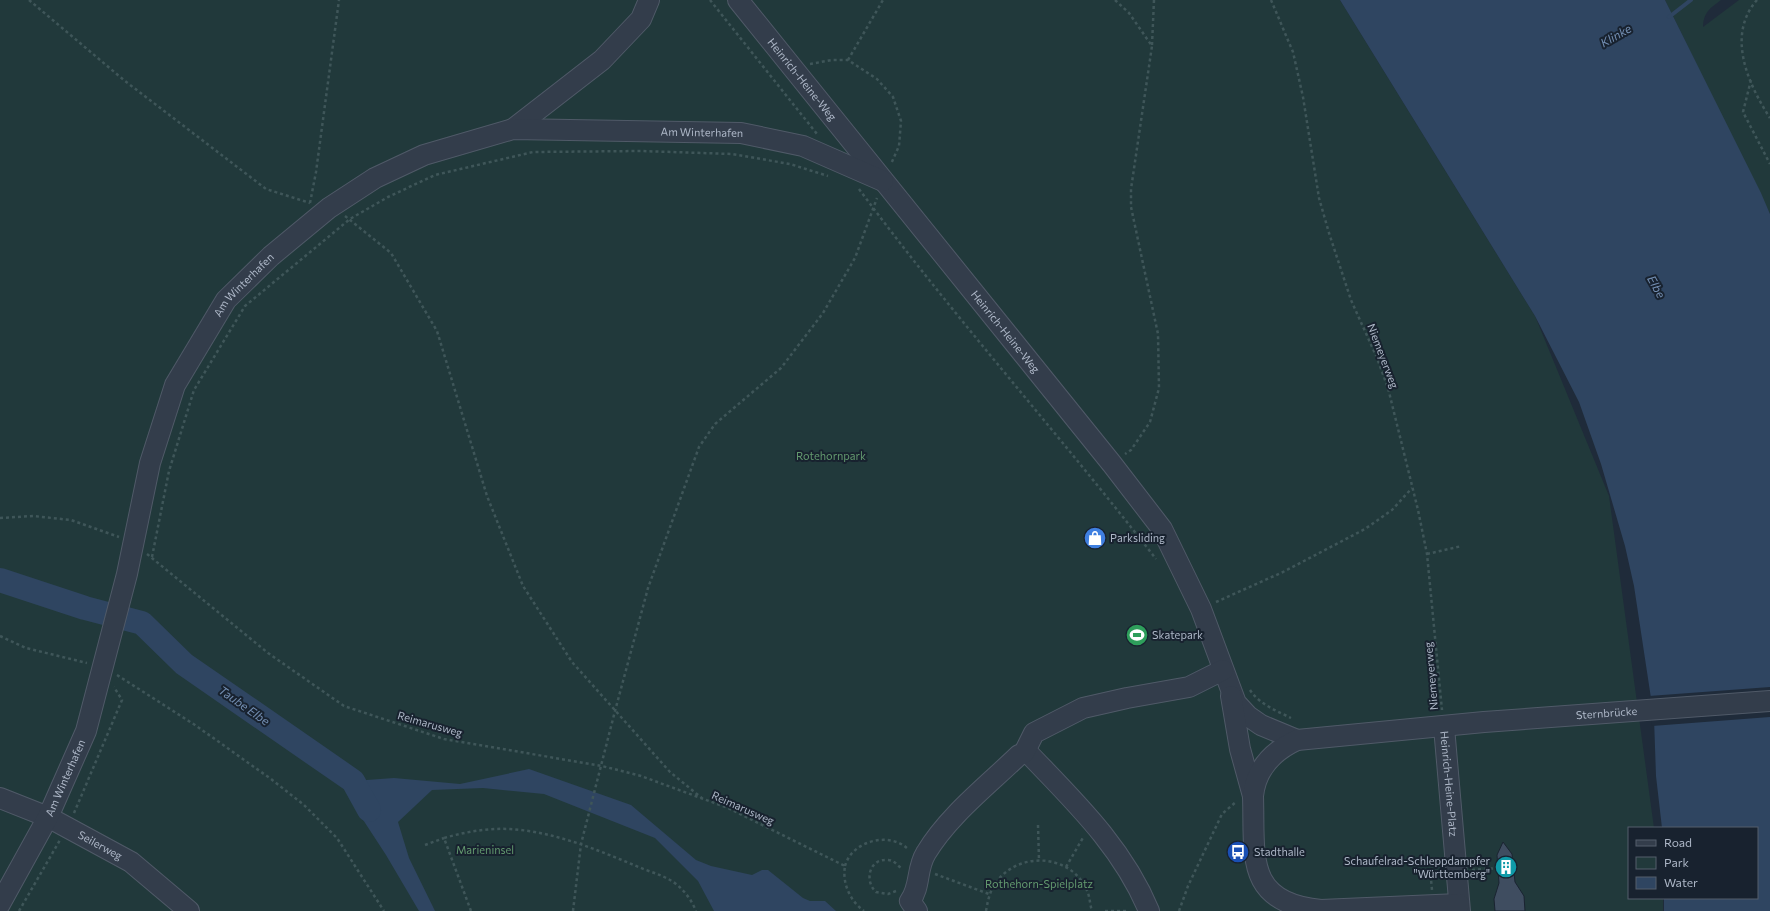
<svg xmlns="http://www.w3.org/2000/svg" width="1770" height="911" font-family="Commissioner,sans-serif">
<rect width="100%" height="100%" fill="#1f2b3a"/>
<path fill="#21393b" d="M 0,0 L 1340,0 L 1535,316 L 1609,496 L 1654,828 L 1629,828 L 1629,898 L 1663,898 L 1663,911 L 0,911 Z
M 1665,0 L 1721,0 C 1710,8 1703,13 1703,27 L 1739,0 L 1770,0 L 1770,214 Z"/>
<path fill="#2f4561" d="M 1340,0 L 1665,0 L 1761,193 L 1770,214 L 1770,911 L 1664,911 L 1664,898 L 1757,898 L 1757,828 L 1662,828 L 1656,776 L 1654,718 L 1634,586 L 1625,546 L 1601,464 L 1579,402 L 1535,316 Z
M 529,769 L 631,805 L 696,860 L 711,866 L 752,875 L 762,870 L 768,870 L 803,898 L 810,901 L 825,901 L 836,911 L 714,911 L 698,881 L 655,838 L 544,794 L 483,788 L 432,790 L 398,822 L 409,858 L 435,911 L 419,911 L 386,855 L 356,809 L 353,781 L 394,778 L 460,784 Z"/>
<path fill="#1f2b3a" d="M 1770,687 L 1770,717 L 1652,726 L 1649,696 Z"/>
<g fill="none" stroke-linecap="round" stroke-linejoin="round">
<path stroke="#2f4561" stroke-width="4" d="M 1669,17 L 1691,0"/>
<path stroke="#2f4561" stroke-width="24" d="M 0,580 L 85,608 L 142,623 L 184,664 L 353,781 L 369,810"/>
</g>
<path fill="#3f4d60" stroke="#1a2431" d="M 1503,842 L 1512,854 L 1515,882 L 1524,896 L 1525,911 L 1495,911 L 1494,899 L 1499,883 L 1497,855 Z"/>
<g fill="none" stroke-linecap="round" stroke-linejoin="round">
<g stroke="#505a68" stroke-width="22">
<g id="minor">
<path id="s1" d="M 738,0 L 1112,464 L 1162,529 L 1201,609 L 1236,703 L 1248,716 L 1261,725 L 1297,740"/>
<path d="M 513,129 L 602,60 L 641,19 L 649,0"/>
<path d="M 1231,696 L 1240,749 L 1253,796"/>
<path id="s2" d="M 1444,727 L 1460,911"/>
<path d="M 1024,753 L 1030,755 C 1076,803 1123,848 1149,911"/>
<path id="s3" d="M 0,798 L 48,817 L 131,862 L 189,911"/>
<path id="s4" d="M 0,904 L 48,817 L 86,731 L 127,574 L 150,463 L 175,385 L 226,300 L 271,256 L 329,208 L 375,178 L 424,155 L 513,129 L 741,133 L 803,146 L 883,181"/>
<path id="s5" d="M 1459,904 L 1321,910 C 1244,903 1255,855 1253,796 C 1256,768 1273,751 1297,740 L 1484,722 L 1770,701"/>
<path d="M 917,911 L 910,901 C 921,886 916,869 926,853 C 948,816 988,785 1019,755 L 1024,753 L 1034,733 L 1083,708 L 1127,698 L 1189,687 L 1223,670"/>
</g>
</g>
<path stroke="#3f5659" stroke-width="2.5" stroke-dasharray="3 3" stroke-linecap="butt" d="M 29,0 L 125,81 L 266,189 L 310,203
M 710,0 L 817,134
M 1115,0 L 1129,13 L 1152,46 L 1131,189 L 1131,207 L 1158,334 L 1159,388 L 1150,422 L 1131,450 L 1125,454
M 1271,0 L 1293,52 L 1303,97 L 1319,198 L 1329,233 L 1351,300 L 1377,358 L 1388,388 L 1418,510 L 1427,554 L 1442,710
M 1757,0 C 1726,35 1748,84 1770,118
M 1152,45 L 1154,0
M 848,60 L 883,0
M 810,64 L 832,60 L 848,60 L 877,79 L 893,97 L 901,121 L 899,146 L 891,164
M 1751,80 L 1743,112 L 1770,164
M 859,189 C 953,316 1059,434 1156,559
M 310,203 L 316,172 L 339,0
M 345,216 L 391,253 L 437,331 L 487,496 L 523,586 L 572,662 L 670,772 L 703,799
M 0,518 L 33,516 L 71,520 L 119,537
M 147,554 L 268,653 L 344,706 L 444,739 L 602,766 L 641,776 L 728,808 L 845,866 C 842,883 850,901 864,911
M 1427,554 L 1462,546
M 152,557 L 169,471 L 194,390 L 245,306 L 350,219 L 388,197 L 435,175 L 533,152 L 641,151 L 732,154 L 790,164 L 828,176
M 1216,602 L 1283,572 L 1365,529 L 1392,510 L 1412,488
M 0,636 L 26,648 L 87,663
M 117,675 L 195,725 L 271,779 L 304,805 L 337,838 L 384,911
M 1250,690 C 1259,704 1277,711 1291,718
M 74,813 L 122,700 L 114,687
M 1038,825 L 1039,860
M 425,845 L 444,838
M 845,866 C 852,840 891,831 909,850
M 1066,867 L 1084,836
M 1430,869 L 1432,890
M 1472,870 L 1498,868
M 935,874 L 989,894
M 896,891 L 888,894 L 876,892 C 864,881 869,858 888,860 C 895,860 898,867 903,869
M 19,911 L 60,840
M 471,911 L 444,838 C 465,832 487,828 510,829 C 558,832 602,852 646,870 C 657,874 667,877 676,884 C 685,891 692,901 696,911
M 573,911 L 581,844 L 615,711 L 648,588 L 699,447 L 715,424 L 781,368 L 823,313 L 855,258 L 877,198
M 986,911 C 988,900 990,889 998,880 C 1022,850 1074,855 1088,893 C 1090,899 1090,905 1092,911
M 1105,911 L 1128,911
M 1179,911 L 1188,886 L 1222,814 L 1237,801"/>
<use href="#minor" stroke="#333d4b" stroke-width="20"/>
</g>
<defs>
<g id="shop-disc" transform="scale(1.15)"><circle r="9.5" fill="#3f7fe0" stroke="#18222f"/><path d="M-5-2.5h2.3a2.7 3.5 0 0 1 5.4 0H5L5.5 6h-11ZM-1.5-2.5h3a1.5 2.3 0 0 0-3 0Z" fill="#fff"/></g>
<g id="stadium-disc" transform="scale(1.15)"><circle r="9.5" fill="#2e9e5b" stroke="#18222f"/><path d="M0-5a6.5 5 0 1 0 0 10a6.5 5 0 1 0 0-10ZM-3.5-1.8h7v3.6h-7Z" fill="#fff"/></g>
<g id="bus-disc" transform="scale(1.15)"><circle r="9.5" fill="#1a4fb4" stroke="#18222f"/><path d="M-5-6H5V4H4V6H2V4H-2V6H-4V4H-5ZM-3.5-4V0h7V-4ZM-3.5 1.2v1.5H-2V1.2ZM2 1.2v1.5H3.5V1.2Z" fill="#fff"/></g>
<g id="building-disc" transform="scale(1.15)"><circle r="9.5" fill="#0f9aa8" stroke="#18222f"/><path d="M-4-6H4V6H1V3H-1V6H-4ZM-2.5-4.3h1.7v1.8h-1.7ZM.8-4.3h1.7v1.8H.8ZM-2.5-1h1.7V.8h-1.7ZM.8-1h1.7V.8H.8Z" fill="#fff"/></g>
</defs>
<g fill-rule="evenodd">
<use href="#shop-disc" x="1095" y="538"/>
<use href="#stadium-disc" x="1137" y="635"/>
<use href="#bus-disc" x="1238" y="852"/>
<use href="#building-disc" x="1506" y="867"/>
</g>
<g text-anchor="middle" stroke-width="4" stroke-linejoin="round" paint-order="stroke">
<g font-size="11" fill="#adb7c7" stroke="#18222f">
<text dy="4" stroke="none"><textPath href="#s1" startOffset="102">Heinrich-Heine-Weg</textPath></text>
<text dy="4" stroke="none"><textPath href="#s4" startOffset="1179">Am Winterhafen</textPath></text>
<text dy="4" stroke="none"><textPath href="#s4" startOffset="673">Am Winterhafen</textPath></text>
<text dy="4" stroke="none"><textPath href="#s1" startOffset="426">Heinrich-Heine-Weg</textPath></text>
<text transform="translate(1383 356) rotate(69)" y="4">Niemeyerweg</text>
<text transform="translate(1431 676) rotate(-95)" y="4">Niemeyerweg</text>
<text dy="4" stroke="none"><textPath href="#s5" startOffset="678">Sternbrücke</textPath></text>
<text transform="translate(430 724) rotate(16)" y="4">Reimarusweg</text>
<text dy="4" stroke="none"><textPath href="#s4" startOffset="142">Am Winterhafen</textPath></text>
<text dy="4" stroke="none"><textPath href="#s2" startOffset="57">Heinrich-Heine-Platz</textPath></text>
<text transform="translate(743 808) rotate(24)" y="4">Reimarusweg</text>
<text dy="4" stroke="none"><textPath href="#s3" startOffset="111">Seilerweg</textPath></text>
</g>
<g font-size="11" fill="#639a6f" stroke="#18222f">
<text x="831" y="460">Rotehornpark</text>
<text x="485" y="854">Marieninsel</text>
<text x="1039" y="888">Rothehorn-Spielplatz</text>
</g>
<g font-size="11" fill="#adb7c7" stroke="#18222f" text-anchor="start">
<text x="1110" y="542">Parksliding</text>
<text x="1152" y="639">Skatepark</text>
<text x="1254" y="856">Stadthalle</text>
<text x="1490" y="865" text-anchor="end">Schaufelrad-Schleppdampfer<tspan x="1490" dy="13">"Württemberg"</tspan></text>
</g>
<g font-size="12" font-style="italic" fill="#738eb2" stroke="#18222f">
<text transform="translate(1616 36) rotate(-30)" y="4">Klinke</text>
<text transform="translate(1656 287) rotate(61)" y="4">Elbe</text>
<text transform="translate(244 706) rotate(35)" y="4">Taube Elbe</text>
</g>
</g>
<rect x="1628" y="827" width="130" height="72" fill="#18222f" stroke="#545e6c"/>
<rect x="1636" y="840" width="20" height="6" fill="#333d4b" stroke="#545e6c"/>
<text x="1664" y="847" font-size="12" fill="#adb7c7">Road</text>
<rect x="1636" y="857" width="20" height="12" fill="#21393b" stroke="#545e6c"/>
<text x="1664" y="867" font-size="12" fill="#adb7c7">Park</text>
<rect x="1636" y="877" width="20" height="12" fill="#2f4561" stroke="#545e6c"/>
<text x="1664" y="887" font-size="12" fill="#adb7c7">Water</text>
</svg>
